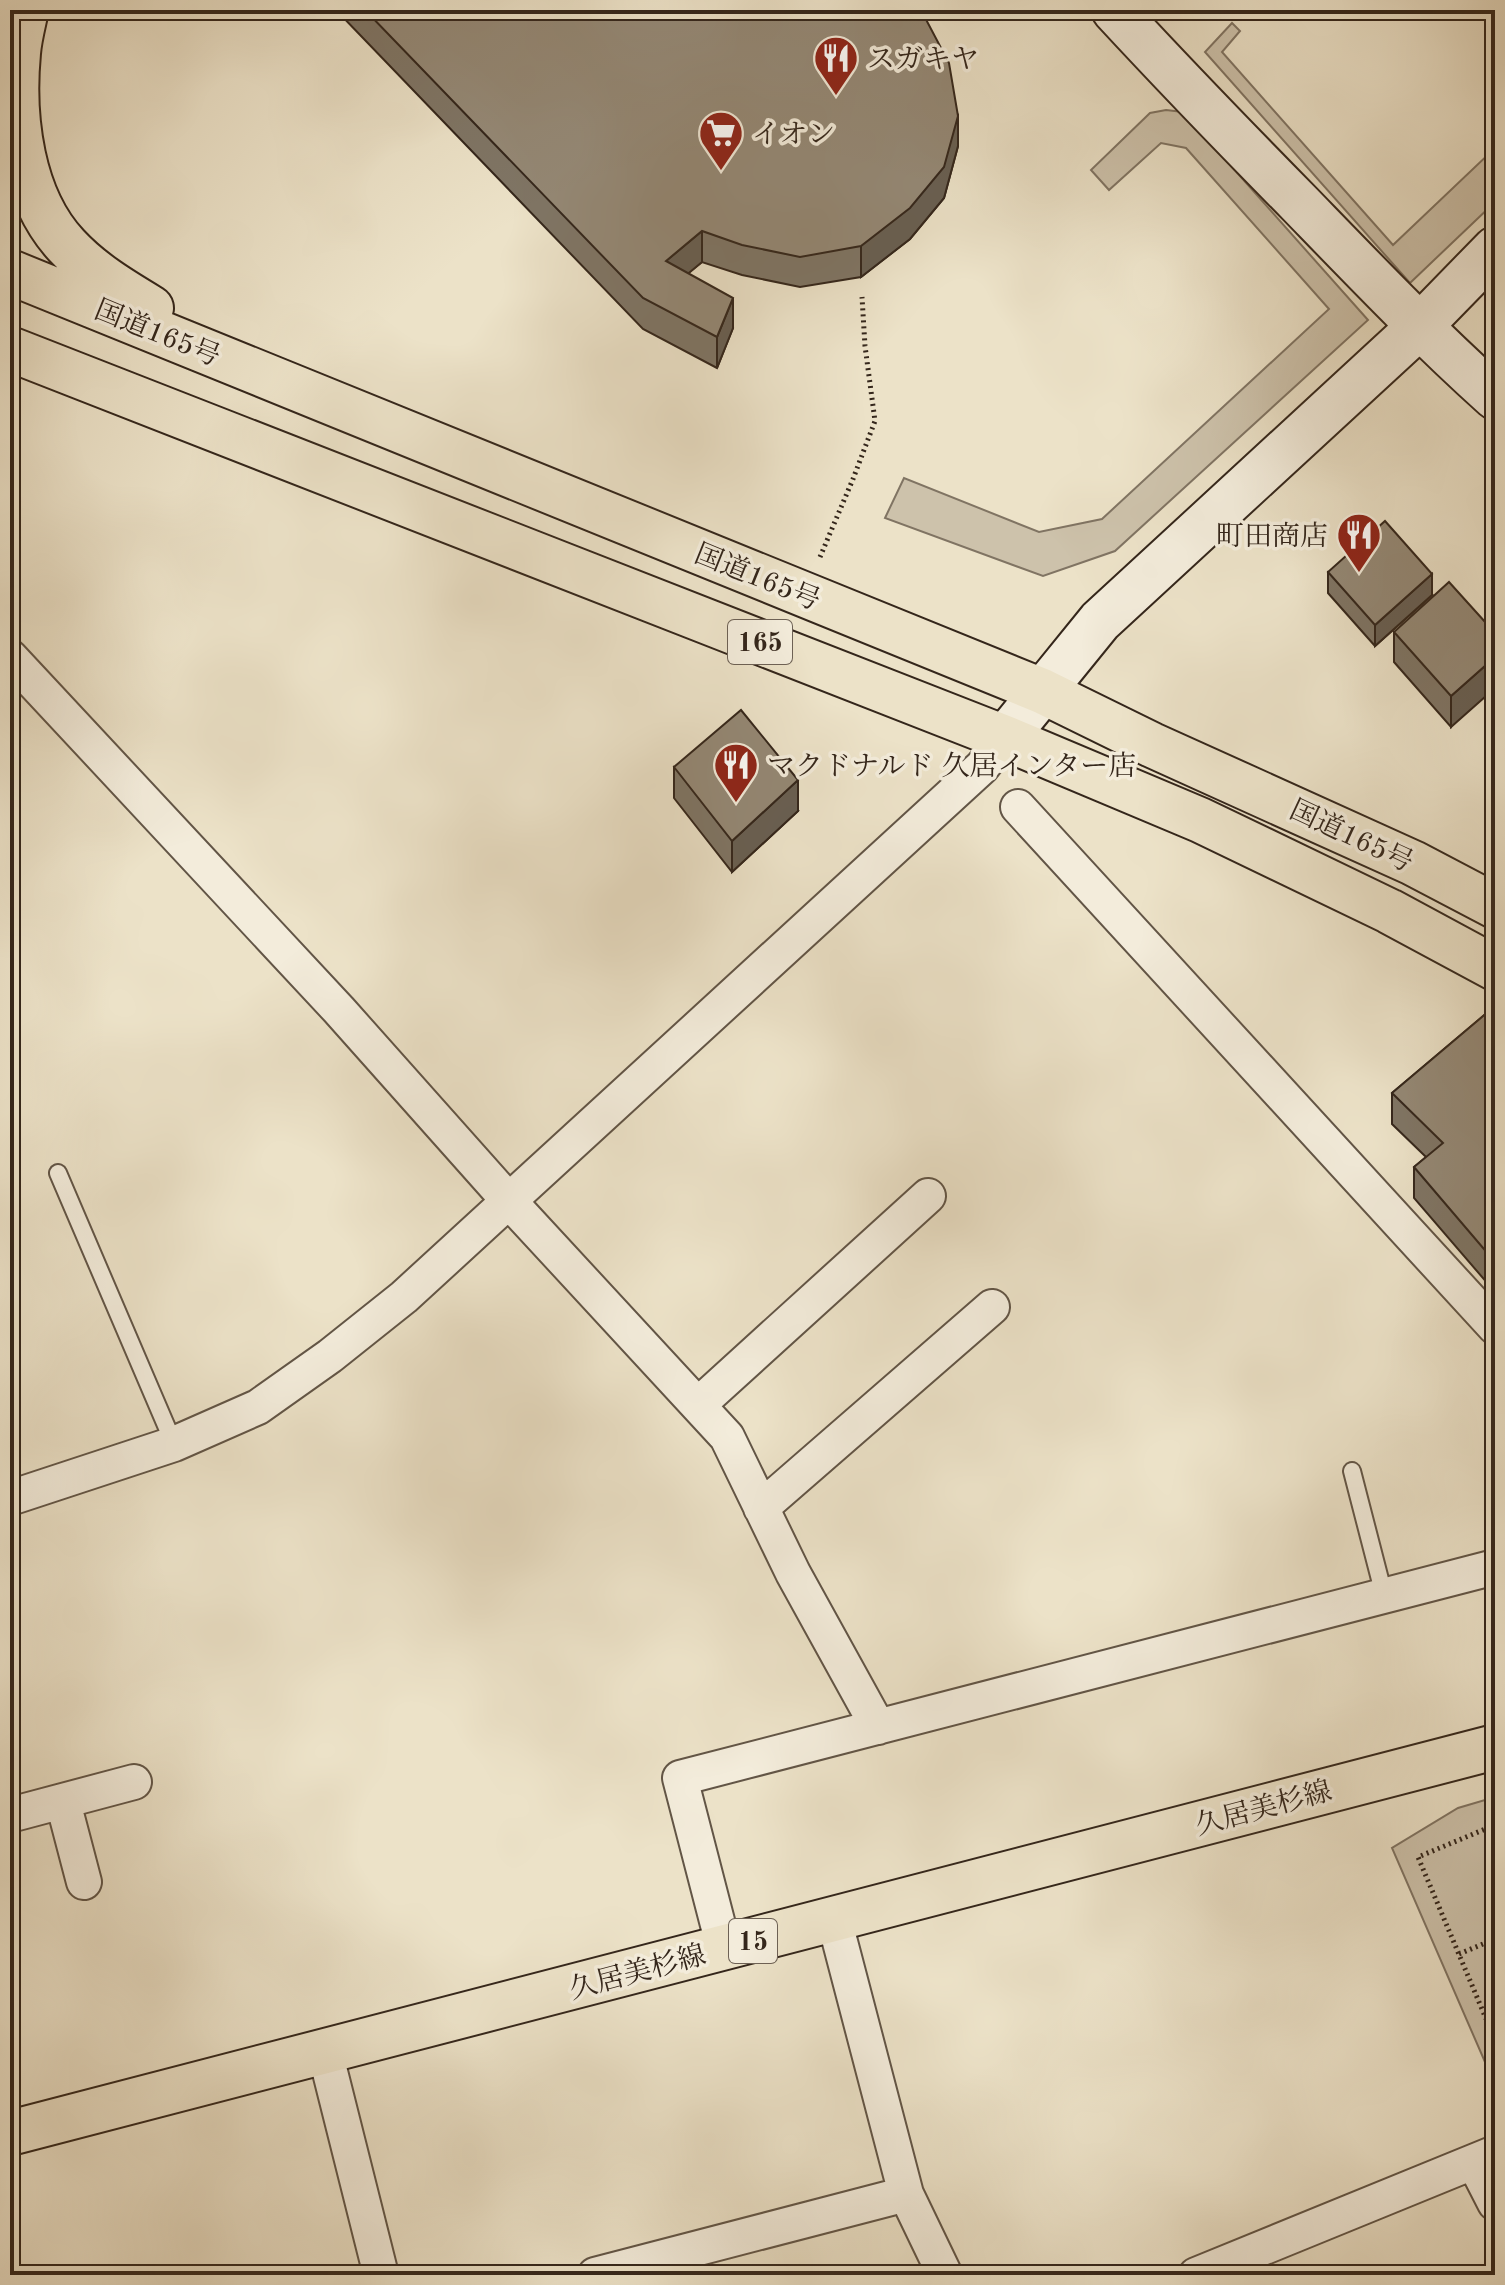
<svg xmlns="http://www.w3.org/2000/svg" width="1505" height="2285" font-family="'Old Standard TT','Noto Serif JP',serif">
<rect width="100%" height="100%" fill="#ece2c8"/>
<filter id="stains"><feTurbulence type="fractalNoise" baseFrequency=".0025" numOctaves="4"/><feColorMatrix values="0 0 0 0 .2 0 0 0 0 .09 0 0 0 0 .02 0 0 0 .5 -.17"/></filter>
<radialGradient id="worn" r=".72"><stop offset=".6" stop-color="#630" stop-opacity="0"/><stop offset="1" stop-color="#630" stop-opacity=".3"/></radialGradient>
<path fill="#cdc2ab" stroke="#807463" stroke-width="2" d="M 1232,23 L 1240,31 L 1222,52 L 1393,245 L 1495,148 L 1495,202 L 1410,283 L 1205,52 Z
M 1166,110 L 1183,112 L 1368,320 L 1115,551 L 1043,576 L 885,518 L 904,478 L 1039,532 L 1102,519 L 1329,309 L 1186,148 L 1161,143 L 1109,190 L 1091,170 L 1150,113 Z
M 1495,1797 L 1495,2085 L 1392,1848 L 1458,1808 Z"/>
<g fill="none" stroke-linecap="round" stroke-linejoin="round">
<g stroke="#625546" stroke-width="20">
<path id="lane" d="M 58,1173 L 174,1444
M 1352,1471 L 1384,1595"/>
</g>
<g stroke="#625546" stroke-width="38">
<path id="street" d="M 10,657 L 339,1010 L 509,1201 L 727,1437 L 793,1573 L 878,1727
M 1018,807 L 1495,1327
M 698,1405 L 928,1196
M 10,1498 L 174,1444 L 258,1407 L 330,1356 L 404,1297 L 982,767 L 1005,738
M 761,1508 L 992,1307
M 63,1802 L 84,1882
M 10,1815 L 134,1782
M 834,1919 L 906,2194 L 945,2275
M 724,1948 L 680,1778 L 1495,1567
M 325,2052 L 381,2275
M 1474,2162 L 1495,2203
M 595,2275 L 906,2194
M 1196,2275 L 1495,2153"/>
</g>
<g stroke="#34261b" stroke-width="48">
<path id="secondary" d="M 1114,10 C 1175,76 1237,140 1300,204 C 1364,270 1427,336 1495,397
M 1005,738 L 1100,621 L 1419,327 L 1495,249"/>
</g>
<g stroke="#34261b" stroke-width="48">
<path id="primary" d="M 10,2133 L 1495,1747"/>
</g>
<g stroke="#34261b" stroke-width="48">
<path id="highway" d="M 26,10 C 23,24 19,39 18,53 C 12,117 21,197 67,246 C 91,272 121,290 151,308
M 10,272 L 1042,691 L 1152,745 L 1413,863 L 1495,906
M 10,349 L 1005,738 L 1200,820 L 1389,911 L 1495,968"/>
</g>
<path stroke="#34261b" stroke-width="5" stroke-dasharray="2 4" stroke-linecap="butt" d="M 820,557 L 853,479 L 875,421 L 865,346 L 862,297
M 1495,1825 L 1418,1857 L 1495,2040
M 1459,1954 L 1495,1939"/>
<use href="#lane" stroke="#f3ecdb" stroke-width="16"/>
<use href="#street" stroke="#f3ecdb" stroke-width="34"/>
<use href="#secondary" stroke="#f3ecdb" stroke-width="44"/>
<use href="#primary" stroke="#ece2c8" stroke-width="44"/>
<use href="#highway" stroke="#ece2c8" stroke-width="44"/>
</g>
<path fill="#7f7565" stroke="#34261b" stroke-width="2" d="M 336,10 L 921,10 L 958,146 L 944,198 L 910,239 L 861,277 L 800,287 L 742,275 L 702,262 L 688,273 L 733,328 L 717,368 L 643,329 Z
M 1328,572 L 1432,595 L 1375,646 L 1328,593 Z
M 1394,632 L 1495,633 L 1451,727 L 1394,662 Z
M 674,767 L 798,811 L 732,872 L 674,798 Z
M 1495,1006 L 1495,1292 L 1414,1198 L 1414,1167 L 1426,1157 L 1392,1124 L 1392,1093 Z"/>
<path fill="#685f52" stroke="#34261b" stroke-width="2" d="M 958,116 L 958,146 L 944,198 L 910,239 L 861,277 L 861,246 Z
M 702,231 L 702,262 L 666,292 L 666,261 Z
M 733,298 L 733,328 L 717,368 L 717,337 Z
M 1432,574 L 1432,595 L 1375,646 L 1375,625 Z
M 1495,657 L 1495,688 L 1451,727 L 1451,696 Z
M 798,780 L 798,811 L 732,872 L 732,841 Z"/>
<path fill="#948875" stroke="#34261b" stroke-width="2" d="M 365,10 L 921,10 L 949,63 L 958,116 L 944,167 L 910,208 L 861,246 L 800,257 L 742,245 L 702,231 L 666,261 L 733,298 L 717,337 L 643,298 Z
M 1385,521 L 1432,574 L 1375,625 L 1328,572 Z
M 1449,582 L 1495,633 L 1495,657 L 1451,696 L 1394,632 Z
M 741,710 L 798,780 L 732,841 L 674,767 Z
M 1495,1006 L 1495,1262 L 1414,1167 L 1443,1143 L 1392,1093 Z"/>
<defs>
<g id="restaurant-pin" transform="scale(2.3)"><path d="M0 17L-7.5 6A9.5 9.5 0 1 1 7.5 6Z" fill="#8f2418" stroke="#f3ecdb"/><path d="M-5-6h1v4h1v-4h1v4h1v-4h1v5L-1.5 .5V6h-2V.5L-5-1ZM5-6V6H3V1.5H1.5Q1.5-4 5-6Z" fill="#fff"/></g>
<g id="supermarket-pin" transform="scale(2.3)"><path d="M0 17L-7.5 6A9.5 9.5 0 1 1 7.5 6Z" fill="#8f2418" stroke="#f3ecdb"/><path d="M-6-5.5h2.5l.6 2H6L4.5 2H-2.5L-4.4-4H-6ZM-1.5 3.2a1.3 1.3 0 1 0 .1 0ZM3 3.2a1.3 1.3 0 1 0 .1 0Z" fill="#fff"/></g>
</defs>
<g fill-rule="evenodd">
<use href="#restaurant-pin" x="836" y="58"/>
<use href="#supermarket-pin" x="721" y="133"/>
<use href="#restaurant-pin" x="1359" y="535"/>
<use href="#restaurant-pin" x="736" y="765"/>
</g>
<g text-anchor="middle" stroke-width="7" stroke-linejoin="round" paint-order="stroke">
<g fill="#f3ecdb" stroke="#6d6155" stroke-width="2">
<rect x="728" y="620" width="64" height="44" rx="6"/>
<rect x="729" y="1919" width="48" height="44" rx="6"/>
</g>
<g font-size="26" font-weight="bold" fill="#34261b">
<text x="760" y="651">165</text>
<text x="753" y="1950">15</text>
</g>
<g font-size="28" fill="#34261b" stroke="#f3ecdb" text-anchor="start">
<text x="867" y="68">スガキヤ</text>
<text x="752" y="143">イオン</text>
<text x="1328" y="545" text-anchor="end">町田商店</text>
<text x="767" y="775">マクドナルド 久居インター店</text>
</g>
<g font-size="28" fill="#34261b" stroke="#f3ecdb">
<text transform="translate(158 332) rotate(22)" y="10">国道165号</text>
<text transform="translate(758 576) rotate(22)" y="10">国道165号</text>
<text transform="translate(1352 835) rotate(25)" y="10">国道165号</text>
<text transform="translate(1263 1807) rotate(-15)" y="10">久居美杉線</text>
<text transform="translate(637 1971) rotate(-15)" y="10">久居美杉線</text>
</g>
</g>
<rect width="1505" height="2285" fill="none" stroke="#ece2c8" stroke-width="40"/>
<rect x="12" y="12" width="1481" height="2261" fill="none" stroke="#34261b" stroke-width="4"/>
<rect x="20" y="20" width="1465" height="2245" fill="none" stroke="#34261b" stroke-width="2"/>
<rect width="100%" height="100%" filter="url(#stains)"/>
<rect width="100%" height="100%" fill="url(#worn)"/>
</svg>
